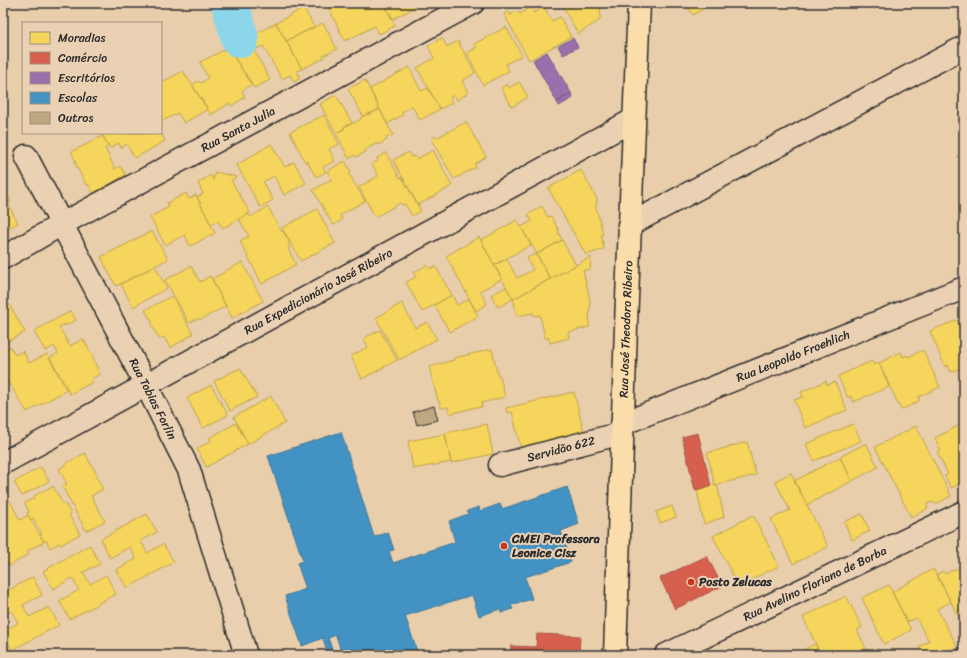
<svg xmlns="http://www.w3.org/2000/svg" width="967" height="658" font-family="Sriracha,sans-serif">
<rect width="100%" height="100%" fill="#e9ceab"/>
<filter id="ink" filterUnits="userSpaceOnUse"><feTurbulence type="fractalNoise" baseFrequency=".025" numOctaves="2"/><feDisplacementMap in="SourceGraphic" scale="8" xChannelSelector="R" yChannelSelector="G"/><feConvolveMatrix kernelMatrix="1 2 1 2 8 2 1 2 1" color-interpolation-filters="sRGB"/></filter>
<g filter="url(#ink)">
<path fill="#f6d55c" stroke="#b9a24d" d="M 326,3 L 384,3 L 395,26 L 379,34 L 375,26 L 345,41 Z
M 384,3 L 418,3 L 419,5 L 393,19 Z
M 561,3 L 601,3 L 600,20 L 578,34 Z
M 685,3 L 713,3 L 693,15 Z
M 531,7 L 534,13 L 544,7 L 552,21 L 560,17 L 571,37 L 529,60 L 504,14 L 509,11 L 510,15 L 518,11 L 520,14 Z
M 304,8 L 314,27 L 286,41 L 276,23 Z
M 276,23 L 302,69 L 297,71 L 300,78 L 294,82 L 290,75 L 282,79 L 263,46 L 254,50 L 270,80 L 254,88 L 228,48 Z
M 323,23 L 337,49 L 323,56 L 324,58 L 302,69 L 286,41 Z
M 506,27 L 522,55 L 506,64 L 509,71 L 483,85 L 467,53 L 476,48 L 474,44 Z
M 442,38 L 447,47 L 458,41 L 475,73 L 462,81 L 468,93 L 457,100 L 454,95 L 450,98 L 452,103 L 440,109 L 417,68 L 434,58 L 428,46 Z
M 228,48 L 252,84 L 242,91 L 245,97 L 231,106 L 230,103 L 211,115 L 192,85 L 198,81 L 201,83 L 208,78 L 200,62 Z
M 409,67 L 421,91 L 428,88 L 440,109 L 420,120 L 412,106 L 402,112 L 403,115 L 387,124 L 370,89 Z
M 183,71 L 208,109 L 184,123 L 178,113 L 161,122 L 161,83 Z
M 365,80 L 379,108 L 378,110 L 369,114 L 368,114 L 363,116 L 348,89 Z
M 519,82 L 528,97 L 512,107 L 501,88 L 507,84 L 509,88 Z
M 336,95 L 352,123 L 344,127 L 344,129 L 336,133 L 320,104 Z
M 379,108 L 393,135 L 386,138 L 387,140 L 378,145 L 377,143 L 365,150 L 366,152 L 356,157 L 355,155 L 349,159 L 336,133 L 344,129 L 344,127 L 360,120 L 361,117 L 368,114 L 369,114 L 378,110 Z
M 324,115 L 339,144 L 329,149 L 335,161 L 323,167 L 326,172 L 316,177 L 307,161 L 305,162 L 290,132 Z
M 466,122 L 486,157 L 475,164 L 476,167 L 454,179 L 432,141 L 433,140 L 432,138 L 435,136 L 436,138 Z
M 101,133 L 161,133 L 165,141 L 135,158 L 126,144 L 121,148 L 119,143 L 110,148 Z
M 103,136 L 108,146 L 105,148 L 115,169 L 120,166 L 126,175 L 93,193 L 88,184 L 86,185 L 75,163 L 76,162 L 71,152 Z
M 271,144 L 285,167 L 294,162 L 306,183 L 284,195 L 274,176 L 263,182 L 273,200 L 260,207 L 237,165 Z
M 433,150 L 452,186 L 418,205 L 393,160 L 409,152 L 411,157 L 415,156 L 417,159 Z
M 386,153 L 400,178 L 402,177 L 421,211 L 412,216 L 405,204 L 402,205 L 400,203 L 375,217 L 359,187 L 378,176 L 372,164 L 378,161 L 377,158 Z
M 345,161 L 351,172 L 349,174 L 365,201 L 340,215 L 342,220 L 333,225 L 313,190 L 332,179 L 327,171 Z
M 581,170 L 597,199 L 596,207 L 603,234 L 601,235 L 604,249 L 586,255 L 548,188 Z
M 215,172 L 237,177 L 231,180 L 250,213 L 223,228 L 218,221 L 211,225 L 197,197 L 203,194 L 198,183 L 211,175 L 213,180 Z
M 3,187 L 11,202 L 8,204 L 18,223 L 3,231 Z
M 186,193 L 189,199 L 196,195 L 215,233 L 190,246 L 185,235 L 165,245 L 150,217 L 169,207 L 167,203 Z
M 542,206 L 548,217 L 551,216 L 559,231 L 558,232 L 562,240 L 537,254 L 521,227 L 532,221 L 528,215 Z
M 268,207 L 281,231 L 283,231 L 290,243 L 288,244 L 290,248 L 288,249 L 296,264 L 262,284 L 240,241 L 249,236 L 239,219 L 248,214 L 250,217 Z
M 317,209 L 335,243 L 301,261 L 282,228 Z
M 517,220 L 531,245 L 494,265 L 481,240 Z
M 152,231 L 168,259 L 116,286 L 101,257 Z
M 479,237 L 502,279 L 480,291 L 487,304 L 476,311 L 446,256 Z
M 562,240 L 576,265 L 550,279 L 537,254 Z
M 536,254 L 550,279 L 513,299 L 494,265 L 507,259 L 517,278 L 533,270 L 527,258 Z
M 591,257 L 590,270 L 583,270 L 590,300 L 589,327 L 568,332 L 569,338 L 550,343 L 549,338 L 545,338 L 540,315 L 534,316 L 533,313 L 517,316 L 513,299 Z
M 242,262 L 263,301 L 232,318 L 212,279 Z
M 427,265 L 430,269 L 435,266 L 452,295 L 422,312 L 406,282 L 416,277 L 413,273 Z
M 155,266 L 167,288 L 133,307 L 121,284 Z
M 191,266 L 200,282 L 210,276 L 226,306 L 200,320 L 199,318 L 189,323 L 165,280 Z
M 506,287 L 513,299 L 498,307 L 491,295 Z
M 452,295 L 457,305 L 469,299 L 478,316 L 450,332 L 434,305 Z
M 172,296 L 193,334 L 170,348 L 164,337 L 159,339 L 151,324 L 153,322 L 150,319 L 145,310 Z
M 402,303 L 415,328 L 427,322 L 437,339 L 399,360 L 376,318 Z
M 9,304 L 25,332 L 3,344 L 3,307 Z
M 71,311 L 76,320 L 65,326 L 65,324 L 59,327 L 70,346 L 83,339 L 94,358 L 93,359 L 100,374 L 91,379 L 93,382 L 70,394 L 50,358 L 58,353 L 54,346 L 45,351 L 34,331 Z
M 957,320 L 964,338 L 964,367 L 951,372 L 948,365 L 945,367 L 930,331 Z
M 380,330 L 397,360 L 362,379 L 351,356 L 368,347 L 364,338 Z
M 10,346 L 15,355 L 23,351 L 29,363 L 47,354 L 67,390 L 27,412 L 3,374 L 3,350 Z
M 492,349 L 498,376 L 500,376 L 505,397 L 481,403 L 482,407 L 476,408 L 476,407 L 450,414 L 448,407 L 441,408 L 439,401 L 438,401 L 429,367 L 454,360 L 454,358 Z
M 923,350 L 940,387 L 918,397 L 919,401 L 901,410 L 879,363 L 901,352 L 903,357 L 907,355 L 908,357 Z
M 872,361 L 874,365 L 879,363 L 889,387 L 853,402 L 851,396 L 848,398 L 838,376 Z
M 240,368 L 257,397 L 230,411 L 214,381 Z
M 826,381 L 827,385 L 835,382 L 847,410 L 805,428 L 794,400 L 803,397 L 801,392 Z
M 211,385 L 228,415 L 203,428 L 187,398 Z
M 574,392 L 585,437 L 522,453 L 512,412 L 507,413 L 506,408 Z
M 271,396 L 285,423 L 248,444 L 234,417 Z
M 236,423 L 248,444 L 206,467 L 197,449 L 211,441 L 209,438 Z
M 964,423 L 964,482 L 951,488 L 945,476 L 948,474 L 937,452 L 941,451 L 935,438 Z
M 487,424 L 493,454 L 451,463 L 445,433 Z
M 853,424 L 861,441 L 814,461 L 806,444 Z
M 916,426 L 951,496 L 936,504 L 932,502 L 927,504 L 927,509 L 911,517 L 875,447 Z
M 445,434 L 451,462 L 413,469 L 408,441 Z
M 747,442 L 756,475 L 715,485 L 707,453 Z
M 866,443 L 878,467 L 852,481 L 840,457 Z
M 85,453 L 98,477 L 97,478 L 103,489 L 91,496 L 105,521 L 86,531 L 62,486 L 67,484 L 59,469 L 68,463 L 67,463 Z
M 840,457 L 852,481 L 807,505 L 794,481 Z
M 41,467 L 49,481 L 22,496 L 14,482 Z
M 791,473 L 828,547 L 793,564 L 771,519 L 790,510 L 775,481 Z
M 717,484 L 724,517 L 704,524 L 697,490 Z
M 53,486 L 63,504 L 65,504 L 71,514 L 69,515 L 80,534 L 61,545 L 60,543 L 50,548 L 46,540 L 44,542 L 40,535 L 42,534 L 33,518 L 31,520 L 27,513 L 29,512 L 25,503 L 34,498 L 34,496 Z
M 7,496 L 20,520 L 28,515 L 44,542 L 27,551 L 29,554 L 9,566 L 3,556 L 3,498 Z
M 672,506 L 676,517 L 660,523 L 656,512 Z
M 147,514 L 157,532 L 141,541 L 147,553 L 163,544 L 174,562 L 127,588 L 116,570 L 136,559 L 130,547 L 110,558 L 101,539 Z
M 862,514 L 870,531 L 852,540 L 844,522 Z
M 753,515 L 779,566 L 738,586 L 713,536 Z
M 90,545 L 100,564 L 83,572 L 90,584 L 106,575 L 116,594 L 70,619 L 59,601 L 79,590 L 72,578 L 53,589 L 43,571 Z
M 964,565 L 964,628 L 937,574 L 943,571 L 945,574 Z
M 933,569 L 951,602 L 937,609 L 957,646 L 941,655 L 924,655 L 919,647 L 929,641 L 916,618 L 907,622 L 892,592 Z
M 33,577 L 42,595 L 23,605 L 29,617 L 49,607 L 59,625 L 12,650 L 3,633 L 3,631 L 18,623 L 12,611 L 3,616 L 3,593 Z
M 889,585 L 911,630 L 884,644 L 862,598 Z
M 846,596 L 862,627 L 857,630 L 869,655 L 821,655 L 803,617 Z
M 815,644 L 821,655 L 793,655 Z
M 782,649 L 784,655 L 766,655 Z"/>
<path fill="#d6604d" stroke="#a35043" d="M 698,433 L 711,486 L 695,490 L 682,437 Z
M 707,556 L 722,586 L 675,609 L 660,578 Z
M 537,634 L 580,636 L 579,655 L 510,655 L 511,646 L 536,647 Z"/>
<path fill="#9970ab" stroke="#785b85" d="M 573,38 L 578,47 L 563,55 L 558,46 Z
M 547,52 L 571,93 L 557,102 L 533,60 Z
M 571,93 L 573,98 L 559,106 L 557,102 Z"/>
<path fill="#4393c3" stroke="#3c7495" d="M 341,432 L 374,537 L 388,532 L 394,550 L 389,551 L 393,563 L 455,542 L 449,521 L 468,514 L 467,511 L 479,507 L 480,511 L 500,504 L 502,509 L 567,487 L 579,524 L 561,531 L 571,562 L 525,577 L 532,599 L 511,605 L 513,609 L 501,613 L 500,609 L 479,616 L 472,595 L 405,616 L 417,651 L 404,655 L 342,655 L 336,635 L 328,638 L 334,655 L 328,655 L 323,638 L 302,646 L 285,596 L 306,589 L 297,563 L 303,561 L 268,456 Z"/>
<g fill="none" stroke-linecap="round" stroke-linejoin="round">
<path stroke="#8bd6eb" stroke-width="38" d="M 230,3 L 240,39"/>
</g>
<path fill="#bea881" stroke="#2b2b2b" d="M 434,406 L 438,420 L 417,425 L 413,412 Z
M 964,646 L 964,655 L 946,655 Z"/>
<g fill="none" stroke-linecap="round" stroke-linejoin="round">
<g stroke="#2b2b2b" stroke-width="25">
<g id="minor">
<path id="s1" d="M 26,156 L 146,385 L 189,470 L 246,655"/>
<path d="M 629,225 L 964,47"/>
<path id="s2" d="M 3,258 L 62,224 L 473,3"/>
<path id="s3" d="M 622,424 L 964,288"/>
<path id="s4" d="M 3,463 L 633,120"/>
<path id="s5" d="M 500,465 L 622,433"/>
<path id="s6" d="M 666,655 L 964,512"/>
</g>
</g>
<g stroke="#2b2b2b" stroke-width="25">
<g id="major">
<path id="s7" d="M 615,655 C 622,438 629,220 639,3"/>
</g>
</g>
<use href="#minor" stroke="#ebd1b3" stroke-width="22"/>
<use href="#major" stroke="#fbddab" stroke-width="22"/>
</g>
</g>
<g fill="#c8321e" stroke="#ebd1b3" stroke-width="1.5">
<circle cx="504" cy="546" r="4"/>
<circle cx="691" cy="582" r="4"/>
</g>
<g text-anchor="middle" stroke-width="4" stroke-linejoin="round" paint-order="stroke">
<g font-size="12" fill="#2b2b2b" stroke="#ebd1b3">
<text dy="4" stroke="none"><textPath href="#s2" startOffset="268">Rua Santa Julia</textPath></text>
<text dy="4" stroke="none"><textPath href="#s4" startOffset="359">Rua Expedicionário José Ribeiro</textPath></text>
<text dy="4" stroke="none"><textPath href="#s7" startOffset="326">Rua José Theodoro Ribeiro</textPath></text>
<text dy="4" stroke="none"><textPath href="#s3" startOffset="184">Rua Leopoldo Froehlich</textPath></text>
<text dy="4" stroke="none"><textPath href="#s1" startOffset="274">Rua Tobias Forlin</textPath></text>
<text dy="4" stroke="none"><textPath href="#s5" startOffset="63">Servidão 622</textPath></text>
<text dy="4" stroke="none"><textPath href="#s6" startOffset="165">Rua Avelino Floriano de Borba</textPath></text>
</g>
<g font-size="12" font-weight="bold" fill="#2b2b2b" stroke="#ebd1b3" text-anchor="start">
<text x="512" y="543">CMEI Professora<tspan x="512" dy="14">Leonice Cisz</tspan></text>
<text x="699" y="586">Posto Zelucas</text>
</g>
</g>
<rect width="967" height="658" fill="none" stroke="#ebd1b3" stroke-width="16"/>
<rect x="8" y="8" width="951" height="642" fill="none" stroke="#2b2b2b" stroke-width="1.5" filter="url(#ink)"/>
<rect x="22" y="22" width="140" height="112" fill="#ebd1b3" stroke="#9e8f7d"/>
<rect x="30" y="32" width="20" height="12" fill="#f6d55c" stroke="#9e8f7d"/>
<text x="58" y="42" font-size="12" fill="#2b2b2b">Moradias</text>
<rect x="30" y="52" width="20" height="12" fill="#d6604d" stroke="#9e8f7d"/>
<text x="58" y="62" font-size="12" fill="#2b2b2b">Comércio</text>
<rect x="30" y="72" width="20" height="12" fill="#9970ab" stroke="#9e8f7d"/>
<text x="58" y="82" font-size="12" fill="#2b2b2b">Escritórios</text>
<rect x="30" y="92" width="20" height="12" fill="#4393c3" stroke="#9e8f7d"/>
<text x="58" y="102" font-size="12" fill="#2b2b2b">Escolas</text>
<rect x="30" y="112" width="20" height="12" fill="#bea881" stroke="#9e8f7d"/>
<text x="58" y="122" font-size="12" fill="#2b2b2b">Outros</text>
</svg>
